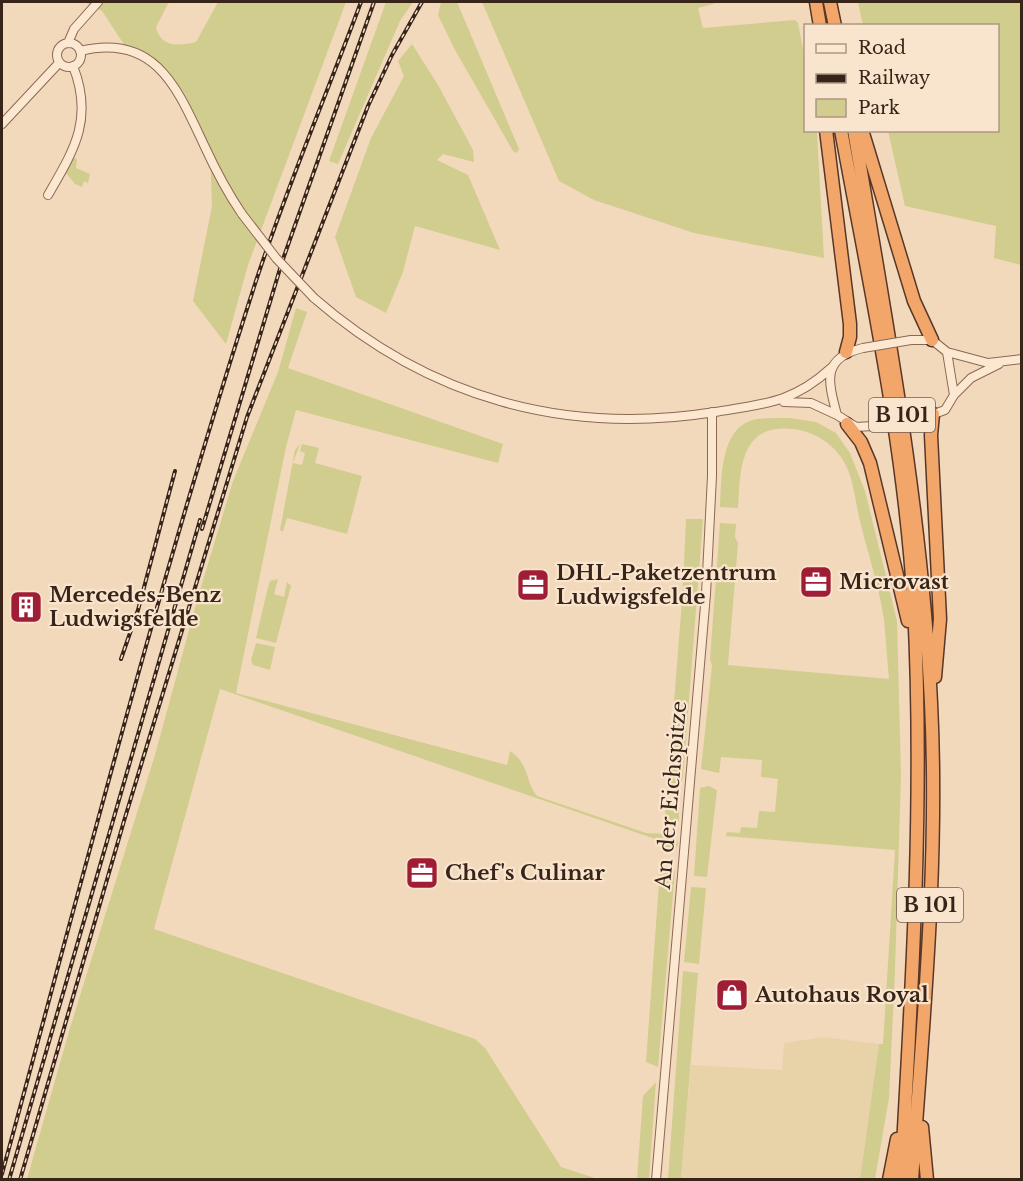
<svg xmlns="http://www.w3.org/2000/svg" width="1023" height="1181" font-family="'Libre Baskerville',serif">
<rect width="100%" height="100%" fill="#f2d9bc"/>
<path fill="#e8d3a9" d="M 824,1037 L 879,1044 L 860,1179 L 681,1180 L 691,1065 L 782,1070 L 784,1043 Z"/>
<path fill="#d1cd8f" d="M 85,2 L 169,2 L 156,27 C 161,48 178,46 196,42 L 218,2 L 346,2 L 248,265 L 226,344 L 193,301 L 212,206 L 210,150 L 186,96 L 167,69 L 149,55 L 125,46 L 102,11 Z
M 386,2 L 413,2 L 400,21 L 338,164 L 329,161 Z
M 441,2 L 457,2 L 519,149 L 517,153 L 513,151 L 455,50 L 438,15 Z
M 482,2 L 720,2 L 698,8 L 703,28 L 795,20 L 798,23 L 805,59 L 806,130 L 817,131 L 817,133 L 824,258 L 694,233 L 594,200 L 559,181 Z
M 858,2 L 1021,2 L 1021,265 L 994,258 L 996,226 L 905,206 L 888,131 L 998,130 L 998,26 L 863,25 Z
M 412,44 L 438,85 L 473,150 L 474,162 L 443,154 L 437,160 L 468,175 L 500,250 L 415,226 L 403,272 L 386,313 L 356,297 L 335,237 L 371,138 L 404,76 L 398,61 Z
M 73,157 L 77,159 L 76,168 L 90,174 L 88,183 L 84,181 L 82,187 L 75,184 L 66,173 Z
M 296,308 L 307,312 L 288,368 L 503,444 L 498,463 L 296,410 L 286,447 L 236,693 L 507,765 L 510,751 C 530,764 525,782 537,796 L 646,833 L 668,834 L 677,839 L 678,845 L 674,852 L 662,853 L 661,841 L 220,689 L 154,929 L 475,1039 L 485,1048 L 561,1167 L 598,1179 L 27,1179 L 70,1028 L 155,755 L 198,597 L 233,481 L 278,372 Z
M 790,418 L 816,422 L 836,433 L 850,453 L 865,491 L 897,621 L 901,775 L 895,970 L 889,1098 L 875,1179 L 860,1179 L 879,1044 L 883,1044 L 895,850 L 726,836 L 727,832 L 740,833 L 741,827 L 757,828 L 759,811 L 775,812 L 778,779 L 761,777 L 762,760 L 721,757 L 719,773 L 701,769 L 712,666 L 710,659 L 720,523 L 736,524 L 735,537 L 738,543 L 728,665 L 889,679 C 887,659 886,639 884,620 C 879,585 867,551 859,517 C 855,499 853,476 843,460 C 828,436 798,424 771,430 C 738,438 740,482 738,508 L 720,507 C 722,478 719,426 757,419 C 767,418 779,418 790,418 Z
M 300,444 L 293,463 L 302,465 L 305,453 L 300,451 L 302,444 L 319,448 L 315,463 L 362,476 L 347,534 L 287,518 L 283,532 L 280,530 L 295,450 Z
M 686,519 L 703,519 L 683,777 L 680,787 L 667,791 L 683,588 Z
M 278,579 L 274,594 L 284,597 L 287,582 L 291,586 L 276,643 L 256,638 L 268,587 L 270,581 Z
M 256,643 L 275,647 L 270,670 L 253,665 L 251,660 Z
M 709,786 L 717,790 L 707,877 L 694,876 L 700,788 Z
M 666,803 L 679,806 L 679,821 L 664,824 Z
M 660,869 L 675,871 L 658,1067 L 646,1062 Z
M 691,887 L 706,888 L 699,964 L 684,962 Z
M 683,971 L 698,973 L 681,1179 L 668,1179 Z
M 656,1082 L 649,1179 L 637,1179 L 643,1096 Z"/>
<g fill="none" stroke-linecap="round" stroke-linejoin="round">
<g stroke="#8b6854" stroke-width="10">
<path id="minor" d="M57 55a12 12 0 1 1 24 0a12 12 0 1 1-24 0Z
M 68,43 L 74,29 L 98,2
M 80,51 C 156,32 178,90 204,145 C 215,169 227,192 242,214
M 2,124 L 59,63
M 48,195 C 74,150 94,119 73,66
M 314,298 C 429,398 565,436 715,412 C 764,404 793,403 831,368
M 911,340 L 932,340 L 947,352 L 954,395 L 945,410 L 931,415
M 863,348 C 821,358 828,381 837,415 L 856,427 L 873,426
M 947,352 L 988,363 L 1022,359
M 954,395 L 971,378 L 999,364
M 784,402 L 811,403 L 837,415
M 656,1180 L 706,594 L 712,476 L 712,412"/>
</g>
<g stroke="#583729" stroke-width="15">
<path id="trunk" d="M 816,2 L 820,26
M 830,2 L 835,26
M 826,130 L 850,324 L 850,337 L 846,352
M 841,130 C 870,288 905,447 914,607 C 924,798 912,989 901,1180
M 854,130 C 886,321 922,510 931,703 C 939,862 923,1021 912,1180
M 862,130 L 914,301 L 932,340
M 933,414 L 931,435 L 940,619 L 935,677
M 847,424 L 861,442 L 870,463 L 908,621
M 922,1127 L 927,1180
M 889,1180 L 897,1139"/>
</g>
<use href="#minor" stroke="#fce8d0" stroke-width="8"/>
<use href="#trunk" stroke="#f2a669" stroke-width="12"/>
<g stroke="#39241a" stroke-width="4">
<path id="rail" d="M 202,529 L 282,262 L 374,2
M 121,659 L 138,610 L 175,471
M 2,1174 C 83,877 160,577 255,284 C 286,189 326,96 361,2
M 9,1180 L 200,520
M 20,1180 L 124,821 L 247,417 L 368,106 L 392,55 L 422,2"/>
</g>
<use href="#rail" stroke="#f9e5cd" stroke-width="1.5" stroke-dasharray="4.5" stroke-linecap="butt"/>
<g stroke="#8b6854" stroke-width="10" stroke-linecap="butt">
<path id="minor-bridge" d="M 242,214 L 276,258 L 314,298
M 863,348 L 911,340
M 873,426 L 924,417"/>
</g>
<use href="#minor-bridge" stroke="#fce8d0" stroke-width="8"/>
</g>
<defs>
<g id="office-square" transform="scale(1.725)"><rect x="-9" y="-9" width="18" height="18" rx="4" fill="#a01e35" stroke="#f9e5cd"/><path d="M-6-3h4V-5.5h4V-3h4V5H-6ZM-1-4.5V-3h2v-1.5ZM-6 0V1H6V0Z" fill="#fff"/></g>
<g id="building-square" transform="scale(1.725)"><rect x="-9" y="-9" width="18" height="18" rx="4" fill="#a01e35" stroke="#f9e5cd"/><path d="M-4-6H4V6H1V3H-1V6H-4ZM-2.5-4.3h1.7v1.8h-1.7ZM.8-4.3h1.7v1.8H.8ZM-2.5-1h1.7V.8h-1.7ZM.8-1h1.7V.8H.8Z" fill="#fff"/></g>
<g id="shop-square" transform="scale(1.725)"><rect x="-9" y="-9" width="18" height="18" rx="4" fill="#a01e35" stroke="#f9e5cd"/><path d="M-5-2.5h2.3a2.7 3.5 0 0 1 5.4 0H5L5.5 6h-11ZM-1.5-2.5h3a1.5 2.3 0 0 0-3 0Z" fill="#fff"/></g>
</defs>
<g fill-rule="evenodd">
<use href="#office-square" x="816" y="582"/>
<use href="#office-square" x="533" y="585"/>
<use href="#building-square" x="26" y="607"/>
<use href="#office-square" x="422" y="873"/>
<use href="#shop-square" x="732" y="995"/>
</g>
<g text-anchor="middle" stroke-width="4.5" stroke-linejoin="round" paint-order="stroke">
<g fill="#f9e5cd" stroke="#735e50" stroke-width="1.5">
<rect x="869" y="398" width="66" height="34" rx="4.5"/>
<rect x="897" y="888" width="66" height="34" rx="4.5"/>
</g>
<g font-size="20" font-weight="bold" fill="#39241a">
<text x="902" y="422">B 101</text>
<text x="930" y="912">B 101</text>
</g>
<g font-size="21" font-weight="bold" fill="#39241a" stroke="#f9e5cd" text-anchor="start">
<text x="556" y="580">DHL-Paketzentrum<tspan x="556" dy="24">Ludwigsfelde</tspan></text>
<text x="839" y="589">Microvast</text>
<text x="49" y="602">Mercedes-Benz<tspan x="49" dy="24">Ludwigsfelde</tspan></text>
<text x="445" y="880">Chef's Culinar</text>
<text x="755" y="1002">Autohaus Royal</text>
</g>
<g font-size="21" fill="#39241a" stroke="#f9e5cd">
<text transform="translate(671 795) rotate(-85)" y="7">An der Eichspitze</text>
</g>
</g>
<rect width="1023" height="1181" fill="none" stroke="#39241a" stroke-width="6"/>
<rect x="804" y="24" width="195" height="108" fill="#f9e5cd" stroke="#ac9885" stroke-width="1.5"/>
<rect x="816" y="44" width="30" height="9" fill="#fce8d0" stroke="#ac9885" stroke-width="1.5"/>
<text x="858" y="54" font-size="18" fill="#39241a">Road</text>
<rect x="816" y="74" width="30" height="9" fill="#39241a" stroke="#ac9885" stroke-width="1.5"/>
<text x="858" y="84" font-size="18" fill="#39241a">Railway</text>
<rect x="816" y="99" width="30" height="18" fill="#d1cd8f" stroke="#ac9885" stroke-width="1.5"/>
<text x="858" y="114" font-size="18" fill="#39241a">Park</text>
</svg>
